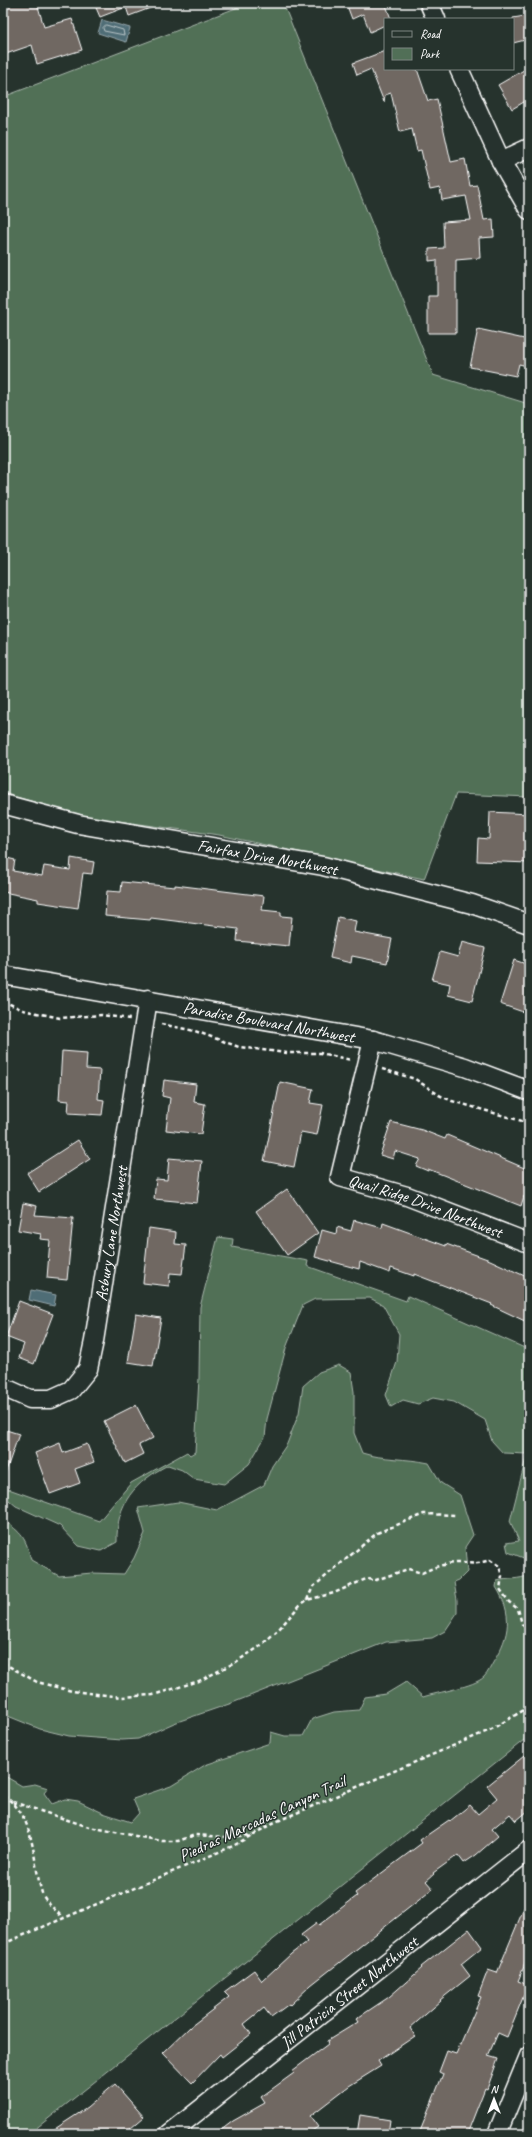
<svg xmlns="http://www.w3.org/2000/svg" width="532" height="2137" font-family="Caveat,sans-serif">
<rect width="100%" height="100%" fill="#26332d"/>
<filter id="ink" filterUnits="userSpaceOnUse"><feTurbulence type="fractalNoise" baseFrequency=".025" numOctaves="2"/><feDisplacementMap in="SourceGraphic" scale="8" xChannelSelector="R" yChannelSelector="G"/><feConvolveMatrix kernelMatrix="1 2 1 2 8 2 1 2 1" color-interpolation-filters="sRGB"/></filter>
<g filter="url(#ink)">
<path fill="#516f57" stroke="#a8b7ab" d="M 249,3 L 283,3 L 433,375 L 529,404 L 529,797 L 456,794 L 424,879 L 219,835 L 82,816 L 3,793 L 3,97 Z
M 218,1237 L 233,1239 L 232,1247 L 308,1261 L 307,1266 L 406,1301 L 408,1296 L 529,1350 L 529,1560 L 508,1552 L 506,1543 L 519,1541 L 510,1521 L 527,1454 L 503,1453 L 492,1441 L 485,1420 L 454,1402 L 433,1398 L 418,1404 L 403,1400 L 391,1407 L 386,1395 L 397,1362 L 399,1334 L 383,1305 L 370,1298 L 315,1299 L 303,1305 L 286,1348 L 267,1419 L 265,1437 L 249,1464 L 224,1484 L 194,1479 L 182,1470 L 168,1465 C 135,1482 116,1503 117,1542 L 101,1551 L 79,1546 L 60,1526 L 16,1506 L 3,1495 L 3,1487 L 99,1521 L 131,1483 L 187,1452 L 190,1455 L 195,1452 L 199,1378 L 200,1307 Z
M 339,1365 L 351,1372 L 354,1392 L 354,1433 L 362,1453 C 384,1460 406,1458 429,1463 L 441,1483 L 460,1495 L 473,1535 L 465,1547 L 467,1572 L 459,1580 L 454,1582 L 457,1600 L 457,1613 L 445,1631 L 432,1638 L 386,1642 L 232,1703 L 174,1723 L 138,1739 L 122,1740 L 69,1736 L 40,1729 L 3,1714 L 3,1520 C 22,1533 26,1538 31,1560 L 59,1576 L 92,1573 L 124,1574 L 134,1558 L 145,1533 L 138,1508 L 178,1502 L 217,1510 L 264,1485 L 272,1466 L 287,1444 L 299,1413 L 303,1386 L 319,1372 Z
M 529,1575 L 529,1736 L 29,2134 L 3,2134 L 3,1775 L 22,1786 L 35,1784 L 48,1788 L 44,1793 L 52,1804 L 65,1799 L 78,1801 L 103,1813 L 131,1822 L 139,1813 L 133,1799 L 171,1786 L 205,1765 L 270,1743 L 271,1732 L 285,1736 L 303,1736 L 312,1719 L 334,1712 L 359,1710 L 365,1697 L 386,1694 L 406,1682 L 423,1697 C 438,1692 474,1687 484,1677 C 488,1673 491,1666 494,1661 C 510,1635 513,1614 496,1587 L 497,1581 C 508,1578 519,1580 529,1575 Z"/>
<path fill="#506d76" stroke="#96a7ad" d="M 102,20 L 130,28 L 126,42 L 98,33 Z
M 31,1290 L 56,1295 L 54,1306 L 29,1300 Z"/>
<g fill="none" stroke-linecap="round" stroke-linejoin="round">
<path stroke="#b9c5c8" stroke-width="1" d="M 106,25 L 123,30 L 124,35 L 104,31 L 103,28 Z"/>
</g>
<path fill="#706762" stroke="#fff" d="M 3,3 L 37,3 L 44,27 L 72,19 L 82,50 L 37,64 L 32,45 L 3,55 Z
M 94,3 L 161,3 L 161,4 L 129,16 L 126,7 L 100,17 Z
M 346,3 L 390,3 L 386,5 L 391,19 L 385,19 L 385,25 L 370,32 L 363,14 L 352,19 Z
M 525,16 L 529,39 L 513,43 L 513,18 Z
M 385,51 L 385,69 L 417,69 L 428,101 L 437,99 L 451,162 L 465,159 L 470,186 L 477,185 L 484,220 L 493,219 L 494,237 L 479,238 L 480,258 L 456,260 L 456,333 L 428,333 L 428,296 L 437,296 L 437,260 L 429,261 L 429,249 L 444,248 L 443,222 L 471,220 L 466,196 L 442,200 L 440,188 L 430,190 L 421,150 L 417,151 L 412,129 L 400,132 L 391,93 L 385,95 L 384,102 L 371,69 L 357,75 L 353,63 Z
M 529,67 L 529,99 L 512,109 L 498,85 Z
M 478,329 L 529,340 L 527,366 L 519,364 L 516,376 L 470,367 Z
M 490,812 L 529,814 L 529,863 L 477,861 L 478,838 L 489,839 Z
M 3,857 L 15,860 L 13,871 L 42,876 L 44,866 L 70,870 L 71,858 L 94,862 L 92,874 L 83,873 L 78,908 L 38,902 L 38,899 L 3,892 Z
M 122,882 L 175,887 L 175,885 L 264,896 L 262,910 L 281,912 L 281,916 L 292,917 L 289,946 L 237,941 L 238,929 L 151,918 L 150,920 L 105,916 L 107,891 L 121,892 Z
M 338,917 L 356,921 L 354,932 L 392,939 L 387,963 L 352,956 L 351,963 L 330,958 Z
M 462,942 L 485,948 L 472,1001 L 448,995 L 450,984 L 432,980 L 440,952 L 458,957 Z
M 514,960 L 529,965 L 529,1014 L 500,1004 Z
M 62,1051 L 87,1053 L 86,1069 L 100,1070 L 98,1099 L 104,1100 L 102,1115 L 68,1113 L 69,1101 L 59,1100 Z
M 164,1080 L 196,1084 L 194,1102 L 205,1104 L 201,1134 L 166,1130 L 170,1098 L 162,1096 Z
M 280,1082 L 313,1089 L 310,1103 L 323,1105 L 317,1135 L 301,1132 L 294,1167 L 264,1161 Z
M 391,1122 L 422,1130 L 445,1139 L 447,1135 L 529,1170 L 529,1197 L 524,1196 L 521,1206 L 428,1169 L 428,1171 L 416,1166 L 420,1159 L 395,1151 L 393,1159 L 380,1155 Z
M 78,1140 L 90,1159 L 39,1192 L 27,1173 Z
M 169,1158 L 202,1161 L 197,1203 L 154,1199 L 156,1179 L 167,1180 Z
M 287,1189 L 318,1233 L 287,1255 L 256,1211 Z
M 23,1203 L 37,1206 L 35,1215 L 73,1218 L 67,1280 L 47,1278 L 50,1240 L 40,1239 L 41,1234 L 18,1230 Z
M 354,1220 L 382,1228 L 383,1223 L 446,1246 L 446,1244 L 490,1260 L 529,1278 L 529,1323 L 491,1305 L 492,1304 L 414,1274 L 414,1276 L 391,1268 L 390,1273 L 360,1262 L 359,1269 L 315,1257 L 322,1230 L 336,1234 L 337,1227 L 351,1231 Z
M 149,1228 L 176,1232 L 175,1244 L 186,1245 L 182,1274 L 170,1273 L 169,1286 L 143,1283 Z
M 19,1301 L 53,1314 L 34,1364 L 19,1358 L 24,1344 L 6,1337 Z
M 136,1314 L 161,1318 L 153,1366 L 128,1362 Z
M 136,1405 L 153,1438 L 139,1445 L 143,1454 L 125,1463 L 104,1421 Z
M 3,1429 L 19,1434 L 5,1474 L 3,1474 Z
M 60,1443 L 63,1453 L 87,1444 L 94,1462 L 75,1469 L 80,1483 L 50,1494 L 35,1453 Z
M 529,1752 L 529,1810 L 516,1821 L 510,1814 L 492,1829 L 498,1836 L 476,1855 L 464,1863 L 458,1855 L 433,1873 L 434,1874 L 426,1881 L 433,1889 L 311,1985 L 290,2005 L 289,2004 L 271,2017 L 264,2008 L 244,2024 L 251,2034 L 222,2057 L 220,2054 L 192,2083 L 163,2053 L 190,2027 L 229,1997 L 224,1992 L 254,1970 L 262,1981 L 291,1954 L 307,1942 L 301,1935 L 317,1923 L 319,1925 L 357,1896 L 355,1893 L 422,1843 L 420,1840 L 449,1820 L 450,1821 L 470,1805 L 478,1814 L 497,1798 L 487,1786 Z
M 529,1896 L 529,1954 L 518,1981 L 528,1985 L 507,2037 L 498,2033 L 488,2056 L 498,2059 L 487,2089 L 485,2088 L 467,2134 L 419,2134 L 443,2074 L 439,2072 L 447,2051 L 456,2054 L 481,1997 L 478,1996 L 488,1970 L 497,1973 Z
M 469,1929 L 482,1947 L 461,1964 L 470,1976 L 440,2000 L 441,2001 L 410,2028 L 415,2036 L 378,2061 L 381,2066 L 349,2086 L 310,2116 L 318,2127 L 307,2134 L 216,2134 L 233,2121 L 265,2103 L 261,2097 L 294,2073 L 292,2071 L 328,2044 L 327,2041 L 358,2022 L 356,2019 L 389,1997 L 422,1968 L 421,1967 Z
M 115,2084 L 144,2117 L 124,2134 L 47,2134 L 87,2108 Z
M 360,2115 L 390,2120 L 388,2134 L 357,2134 Z"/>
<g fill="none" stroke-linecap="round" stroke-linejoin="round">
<g stroke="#fff" stroke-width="21">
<g id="minor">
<path d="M 429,3 L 436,19"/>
<path d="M 459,69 L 501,161"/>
<path d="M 529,148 L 501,161 L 529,210"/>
<path id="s1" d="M 3,804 L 78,824 L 323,866 L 472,904 L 529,924"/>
<path id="s2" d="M 3,975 L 373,1040 L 465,1067 L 529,1091"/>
<path id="s3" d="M 373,1040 L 340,1177 L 407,1196 L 529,1243"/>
<path id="s4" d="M 3,1387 L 30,1399 L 51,1399 L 71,1390 L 88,1369 L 94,1341 L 148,999"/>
<path id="s5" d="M 169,2134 L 529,1850"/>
<path d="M 497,2134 L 529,2056"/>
</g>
</g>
<path stroke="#fff" stroke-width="2.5" stroke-dasharray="4 3" stroke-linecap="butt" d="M 3,1001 L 23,1010 L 60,1018 L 102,1015 L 130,1019
M 161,1024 L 195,1031 L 239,1047 L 287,1053 L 320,1053 L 351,1060
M 382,1069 L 415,1079 L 439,1095 L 452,1101 L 529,1123
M 307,1600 L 313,1587 L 377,1533 L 424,1514 L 456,1515
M 3,1663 L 37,1682 L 72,1691 L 122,1697 L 153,1695 L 199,1681 L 236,1662 L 259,1647 L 279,1629 L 300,1605 L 307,1600 L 334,1593 L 366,1579 L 376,1580 L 408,1569 L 422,1573 C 434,1567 445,1563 459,1563 C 474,1563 474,1565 490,1560 L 499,1566 L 502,1576 L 500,1589 L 509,1602 L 518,1609 L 522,1624 L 529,1632
M 3,1796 C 36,1814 32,1861 42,1893 C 45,1902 58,1912 64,1919
M 13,1802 L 89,1827 L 162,1841 L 178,1841 L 195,1835 L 223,1837 L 252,1835
M 3,1944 L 233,1846 L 273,1823 L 490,1730 L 529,1707"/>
<use href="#minor" stroke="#26332d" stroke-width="18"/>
</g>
</g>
<g text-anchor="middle" stroke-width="3" stroke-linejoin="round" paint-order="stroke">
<g font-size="17" fill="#fff" stroke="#26332d">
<text dy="6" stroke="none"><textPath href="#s1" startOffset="270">Fairfax Drive Northwest</textPath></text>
<text dy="6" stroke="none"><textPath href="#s2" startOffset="270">Paradise Boulevard Northwest</textPath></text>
<text dy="6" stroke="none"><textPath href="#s3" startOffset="231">Quail Ridge Drive Northwest</textPath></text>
<text dy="6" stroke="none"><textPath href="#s4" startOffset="237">Asbury Lane Northwest</textPath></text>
<text transform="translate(262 1818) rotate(-25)" y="6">Piedras Marcadas Canyon Trail</text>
<text dy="6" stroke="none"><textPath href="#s5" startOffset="229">Jill Patricia Street Northwest</textPath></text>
</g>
</g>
<rect width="532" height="2137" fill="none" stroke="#26332d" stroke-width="16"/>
<rect x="8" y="8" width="516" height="2121" fill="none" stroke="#fff" stroke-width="1.5" filter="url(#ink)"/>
<rect x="384" y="18" width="130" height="52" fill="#26332d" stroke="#7d8581"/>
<rect x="392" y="31" width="20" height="6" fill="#26332d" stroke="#7d8581"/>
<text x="420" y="38" font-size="12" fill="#ffffff">Road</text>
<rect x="392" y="48" width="20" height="12" fill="#516f57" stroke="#7d8581"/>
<text x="420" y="58" font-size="12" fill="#ffffff">Park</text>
<g transform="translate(494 2099)" stroke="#26332d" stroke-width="3" paint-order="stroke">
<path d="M0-3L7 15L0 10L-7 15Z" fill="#ffffff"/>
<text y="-6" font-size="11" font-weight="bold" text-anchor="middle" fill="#ffffff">N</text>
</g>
</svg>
